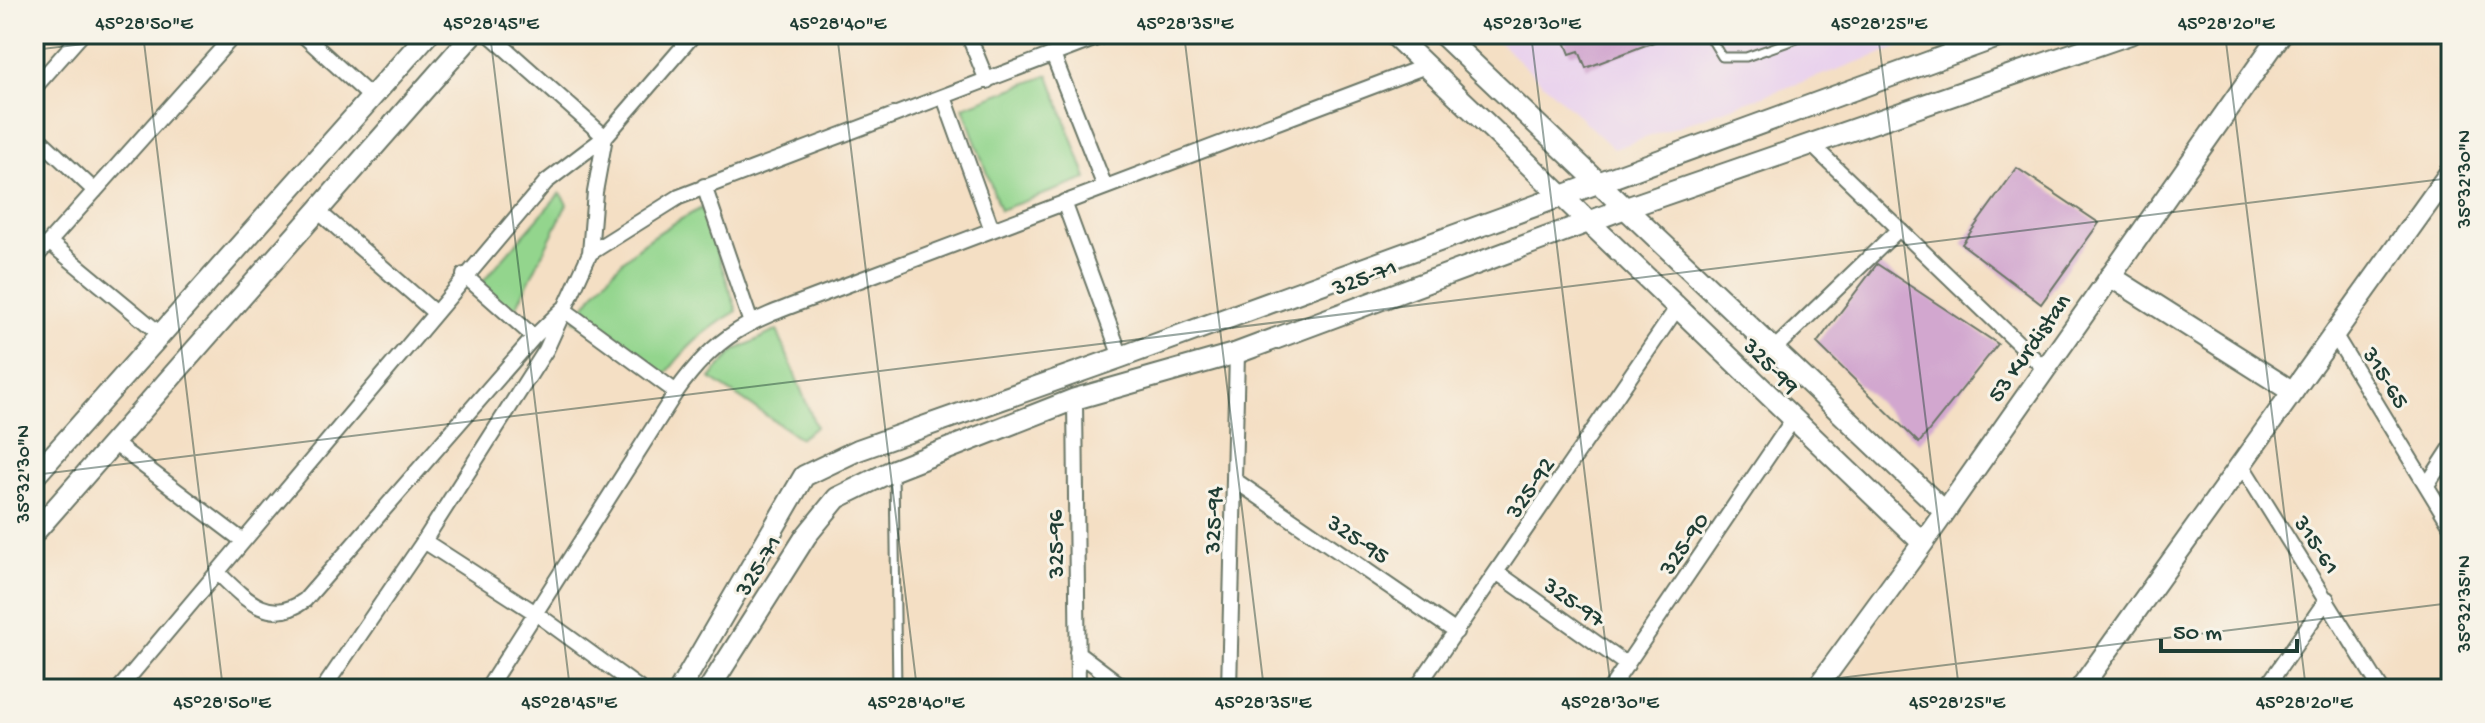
<svg xmlns="http://www.w3.org/2000/svg" width="2485" height="723" font-family="'Gochi Hand',sans-serif">
<rect width="100%" height="100%" fill="#f7f3e8"/>
<filter id="ink" filterUnits="userSpaceOnUse"><feTurbulence type="fractalNoise" baseFrequency=".0125" numOctaves="2"/><feDisplacementMap in="SourceGraphic" scale="16" xChannelSelector="R" yChannelSelector="G"/><feConvolveMatrix kernelMatrix="1 2 1 2 8 2 1 2 1" color-interpolation-filters="sRGB"/></filter>
<filter id="wash" filterUnits="userSpaceOnUse"><feTurbulence type="fractalNoise" baseFrequency=".006" numOctaves="4" result="noise"/><feDisplacementMap in="SourceGraphic" scale="32" xChannelSelector="R" yChannelSelector="G"/><feGaussianBlur stdDeviation="1.8" result="paint"/><feColorMatrix in="noise" values="0 0 0 0 0 0 0 0 0 0 0 0 0 0 0 0 0 1.4 0 .05"/><feComposite in="paint" operator="in"/></filter>
<g filter="url(#wash)">
<rect width="100%" height="100%" fill="#f4dfc4"/>
<path fill="#e9d2ed" d="M 1490,34 L 1937,34 L 1614,149 Z"/>
<path fill="#93d58d" stroke="#598960" stroke-width="2" d="M 1049,75 L 1087,179 L 1000,210 L 963,107 Z
M 560,193 L 567,204 L 512,316 L 477,288 Z
M 702,208 L 737,311 C 705,330 683,349 662,380 L 574,320 C 615,263 639,240 702,208 Z
M 777,330 L 816,427 L 800,438 L 710,378 L 734,351 Z"/>
<g id="blocks">
<path fill="#d2a7cf" d="M 1562,34 L 1672,34 L 1672,35 L 1586,68 L 1579,51 L 1570,54 Z
M 2017,168 L 2099,223 L 2041,304 L 1962,244 Z
M 1877,264 L 1998,344 L 1919,443 L 1817,343 Z"/>
</g>
</g>
<g filter="url(#ink)">
<use href="#blocks" fill-opacity="0" stroke="#6a7666" stroke-width="2"/>
<g fill="none" stroke-linecap="round" stroke-linejoin="round">
<g stroke="#6a7666" stroke-width="11">
<path id="lane" d="M 1708,34 L 1722,57 L 1746,57 L 1811,34
M 894,471 L 897,689"/>
</g>
<g stroke="#6a7666" stroke-width="18">
<path id="street" d="M 302,34 L 370,96
M 968,34 L 987,81
M 1053,55 L 1105,187
M 34,88 L 82,34
M 944,97 L 992,230
M 34,134 L 95,191
M 1813,146 L 2045,369
M 704,186 L 751,323
M 1064,202 L 1121,357
M 319,212 L 434,312
M 49,242 L 160,334
M 590,253 L 679,197 L 1107,34
M 34,259 L 235,34
M 464,275 L 534,337
M 2334,334 L 2451,526
M 1773,350 L 1899,229
M 1075,399 L 1078,689
M 115,444 L 243,541
M 2241,464 L 2381,689
M 1236,481 L 1456,632
M 2427,485 L 2451,448
M 424,541 L 537,614 L 640,689
M 218,573 C 244,598 270,627 305,600 L 534,337 L 563,309 L 676,392
M 1498,573 L 1627,665
M 1077,652 L 1126,689
M 119,689 L 546,182 L 605,137 L 489,34
M 323,689 L 424,541 L 546,350 L 590,253 L 595,192 L 605,137 L 694,34
M 487,689 L 676,392 C 723,324 764,317 836,289 L 1426,66
M 1229,689 L 1237,353
M 1416,689 L 1677,308
M 1610,689 L 1792,421
M 2265,689 L 2327,599"/>
</g>
<g stroke="#6a7666" stroke-width="24">
<path id="secondary" d="M 1393,34 L 1923,543
M 1442,34 L 1944,511
M 2110,276 L 2293,392
M 34,477 L 428,34
M 34,533 L 473,34
M 680,689 L 804,476 L 858,450 L 1121,357 L 2006,34
M 709,689 L 806,536 L 837,498 L 894,470 L 1075,399 L 1237,353 L 1623,209 L 2130,34
M 1816,689 L 1923,543 L 2281,34
M 2080,689 L 2451,171"/>
</g>
<use href="#lane" stroke="#fff" stroke-width="7"/>
<use href="#street" stroke="#fff" stroke-width="14"/>
<use href="#secondary" stroke="#fff" stroke-width="20"/>
</g>
</g>
<path fill="none" stroke="#1f3d34" stroke-width="2" stroke-opacity="0.45" d="M 143,34 L 223,689M 490,34 L 570,689M 837,34 L 917,689M 1184,34 L 1264,689M 1531,34 L 1611,689M 1878,34 L 1959,689M 2225,34 L 2306,689M 34,50 L 166,34M 34,475 L 2451,178M 1750,689 L 2451,603"/>
<g text-anchor="middle" stroke-width="6" stroke-linejoin="round" paint-order="stroke">
<g font-size="24" fill="#1f3d34" stroke="#f7f3e8">
<text transform="translate(1364 276) rotate(-20)" y="8">325-71</text>
<text transform="translate(2028 347) rotate(-55)" y="8">53 Kurdistan</text>
<text transform="translate(1772 365) rotate(45)" y="8">325-99</text>
<text transform="translate(2387 377) rotate(58)" y="8">315-65</text>
<text transform="translate(1529 487) rotate(-56)" y="8">325-92</text>
<text transform="translate(1212 520) rotate(-88)" y="8">325-94</text>
<text transform="translate(1359 538) rotate(34)" y="8">325-95</text>
<text transform="translate(1683 543) rotate(-56)" y="8">325-90</text>
<text transform="translate(1054 544) rotate(-91)" y="8">325-96</text>
<text transform="translate(2318 544) rotate(57)" y="8">315-61</text>
<text transform="translate(757 565) rotate(-58)" y="8">325-71</text>
<text transform="translate(1575 601) rotate(35)" y="8">325-97</text>
</g>
</g>
<rect width="2485" height="723" fill="none" stroke="#f7f3e8" stroke-width="88"/>
<path d="M2161 639v12h136v-12" fill="none" stroke="#1f3d34" stroke-width="4"/>
<text x="2173" y="639" font-size="24" fill="#1f3d34" stroke="#f7f3e8" stroke-width="6" paint-order="stroke">50 m</text>
<rect x="44" y="44" width="2397" height="635" fill="none" stroke="#1f3d34" stroke-width="3"/>
<g font-size="20" text-anchor="middle" fill="#1f3d34">
<text x="144" y="29">45°28'50"E</text>
<text x="491" y="29">45°28'45"E</text>
<text x="838" y="29">45°28'40"E</text>
<text x="1185" y="29">45°28'35"E</text>
<text x="1532" y="29">45°28'30"E</text>
<text x="1879" y="29">45°28'25"E</text>
<text x="2226" y="29">45°28'20"E</text>
<text transform="translate(2463 179) rotate(-90)" y="7">35°32'30"N</text>
<text transform="translate(22 474) rotate(-90)" y="7">35°32'30"N</text>
<text transform="translate(2463 604) rotate(-90)" y="7">35°32'35"N</text>
<text x="222" y="708">45°28'50"E</text>
<text x="569" y="708">45°28'45"E</text>
<text x="916" y="708">45°28'40"E</text>
<text x="1263" y="708">45°28'35"E</text>
<text x="1610" y="708">45°28'30"E</text>
<text x="1957" y="708">45°28'25"E</text>
<text x="2304" y="708">45°28'20"E</text>
</g>
</svg>
